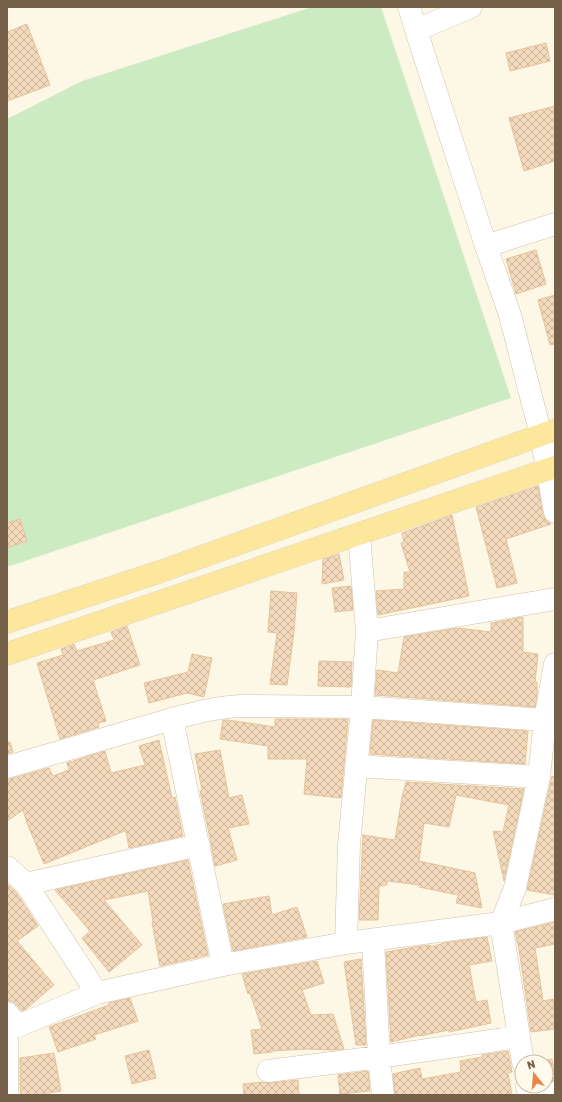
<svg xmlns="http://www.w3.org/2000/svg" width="562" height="1102" font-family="Rubik,sans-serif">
<defs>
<pattern id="building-cross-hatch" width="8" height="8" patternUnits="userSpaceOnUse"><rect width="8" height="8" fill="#f3dabc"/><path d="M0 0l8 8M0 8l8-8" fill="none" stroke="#cab49b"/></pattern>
</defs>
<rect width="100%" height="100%" fill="#fdf7e6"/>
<path fill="#cdebc3" d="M 312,7 L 381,7 L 511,398 L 7,567 L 7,119 L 82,81 Z"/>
<path fill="url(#building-cross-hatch)" stroke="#e6c39c" d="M 27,24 L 50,85 L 7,101 L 7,32 Z
M 546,43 L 550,61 L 510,71 L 506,53 Z
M 555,106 L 555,161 L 524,171 L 509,118 Z
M 536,250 L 546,284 L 516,294 L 506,259 Z
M 555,295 L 555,344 L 550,345 L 538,300 Z
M 538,486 L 543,515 L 546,520 L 551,524 L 506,539 L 517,583 L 497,588 L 476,507 Z
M 452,515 L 469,596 L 378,615 L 376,591 L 404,589 L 404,572 L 410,572 L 401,543 L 404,542 L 402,533 Z
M 20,519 L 27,541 L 7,548 L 7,523 Z
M 339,554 L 344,580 L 322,584 L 323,559 Z
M 351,586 L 353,610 L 335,612 L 332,588 Z
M 271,591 L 297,593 L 294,632 L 287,685 L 270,684 L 277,633 L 268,632 Z
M 523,617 L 523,652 L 538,654 L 535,682 L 537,682 L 537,696 L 535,707 L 375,695 L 377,670 L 398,673 L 404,637 L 458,628 L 491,632 L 491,623 Z
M 127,626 L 140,665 L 93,680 L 106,721 L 98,723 L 99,727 L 60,739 L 37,663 L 63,655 L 61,649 L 74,644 L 77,651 L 114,640 L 111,632 Z
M 192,654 L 212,658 L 204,697 L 187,693 L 149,703 L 144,683 L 188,672 Z
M 319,661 L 352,662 L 351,687 L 318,686 Z
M 275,719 L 348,719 L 341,798 L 304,794 L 307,759 L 268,759 L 268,746 L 220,739 L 223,720 L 228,720 L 275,727 Z
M 373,720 L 528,731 L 525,764 L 370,754 Z
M 159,740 L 172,798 L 175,797 L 183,836 L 129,848 L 126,832 L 127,830 L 44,864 L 27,823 L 23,810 L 7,821 L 7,779 L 10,779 L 49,768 L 53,776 L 69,770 L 67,763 L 105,751 L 111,773 L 145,765 L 139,746 Z
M 7,742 L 10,742 L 13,752 L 7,754 Z
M 220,750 L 229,798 L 242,795 L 249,824 L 228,828 L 237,860 L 215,866 L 211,843 L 200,791 L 202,790 L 195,754 Z
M 552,776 L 555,777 L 555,895 L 527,890 Z
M 406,782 L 524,789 L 504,881 L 493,831 L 503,832 L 509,805 L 456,795 L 449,827 L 424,823 L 419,861 L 475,873 L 482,908 L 456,903 L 458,895 L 419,887 L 420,885 L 387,881 L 387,885 L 379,886 L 378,920 L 359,920 L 363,835 L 395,840 L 402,797 Z
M 188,860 L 208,955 L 160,966 L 152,922 L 153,921 L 148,891 L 104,900 L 142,945 L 109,972 L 82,938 L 90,931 L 55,890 Z
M 7,884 L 16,892 L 38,926 L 17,941 L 54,985 L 26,1009 L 22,1011 L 17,1005 L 12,1001 L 7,1001 Z
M 269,896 L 272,915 L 297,907 L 307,937 L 233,951 L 223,904 Z
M 555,922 L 555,944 L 535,948 L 543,1001 L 553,999 L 555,1016 L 555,1029 L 531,1032 L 519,949 L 515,932 Z
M 487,937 L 492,961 L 469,965 L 476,1002 L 487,1000 L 491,1023 L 449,1032 L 449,1030 L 420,1036 L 420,1035 L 391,1042 L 386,952 L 415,947 L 430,945 L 431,947 L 444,943 Z
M 361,959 L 366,1045 L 356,1045 L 344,962 Z
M 317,961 L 324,983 L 302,990 L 311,1015 L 333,1014 L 344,1049 L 333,1050 L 306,1049 L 272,1051 L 272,1052 L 254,1054 L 251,1030 L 262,1029 L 250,993 L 248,994 L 242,974 Z
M 130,998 L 138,1021 L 94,1035 L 96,1039 L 58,1052 L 49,1027 L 109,1005 L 109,1003 Z
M 149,1050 L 156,1078 L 132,1084 L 125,1056 Z
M 508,1051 L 512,1072 L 508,1073 L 512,1095 L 395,1095 L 393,1074 L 420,1068 L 422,1079 L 461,1072 L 460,1061 L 482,1057 L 482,1055 Z
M 54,1053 L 61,1091 L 37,1095 L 21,1095 L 20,1083 L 20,1058 Z
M 552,1059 L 555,1075 L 555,1081 L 546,1082 L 546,1062 L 540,1062 Z
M 368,1071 L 370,1091 L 340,1094 L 338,1075 Z
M 298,1080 L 299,1095 L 244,1095 L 243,1084 L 263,1082 L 270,1083 Z"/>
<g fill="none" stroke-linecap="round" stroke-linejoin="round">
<g stroke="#cfc0ab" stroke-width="23">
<path id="street" d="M 409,7 L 416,30 L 471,7
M 416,30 L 486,246 L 510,315 L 541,435 L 555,512
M 486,246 L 555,224
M 359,535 L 367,631 L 555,599
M 172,719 C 195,713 217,707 241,706 L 362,707 L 545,720 L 555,722
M 356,766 L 539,777
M 7,767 L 172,719 L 223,965
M 7,867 L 26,884 L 97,993
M 26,884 L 199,845
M 373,940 L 379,1057 L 383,1095
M 346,943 L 349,845 L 362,707 L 367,631
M 7,1013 L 18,1026 L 97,993 L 223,965 L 346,943 L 501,923 L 555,909
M 7,1039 L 7,1089 L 8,1095
M 523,1062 L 501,923 L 515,888 L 539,777 L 545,720 L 555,664
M 268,1071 L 379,1057 L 518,1037
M 527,1086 L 529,1095
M 545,1095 L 555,1093"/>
</g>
<g stroke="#dcd6d0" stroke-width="23">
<path id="primary" d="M 7,622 L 162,571 L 555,430
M 7,654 L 555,467"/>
</g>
<use href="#street" stroke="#fff" stroke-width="22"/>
<use href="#primary" stroke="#fde79d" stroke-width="22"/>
</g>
<rect width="562" height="1102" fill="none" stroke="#776049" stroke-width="16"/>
<g transform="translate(534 1074) rotate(343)"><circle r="19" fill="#fffaec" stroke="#c9bcab"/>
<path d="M0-3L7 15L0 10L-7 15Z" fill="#ea8448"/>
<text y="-6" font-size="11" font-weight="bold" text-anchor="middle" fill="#776049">N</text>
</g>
</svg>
